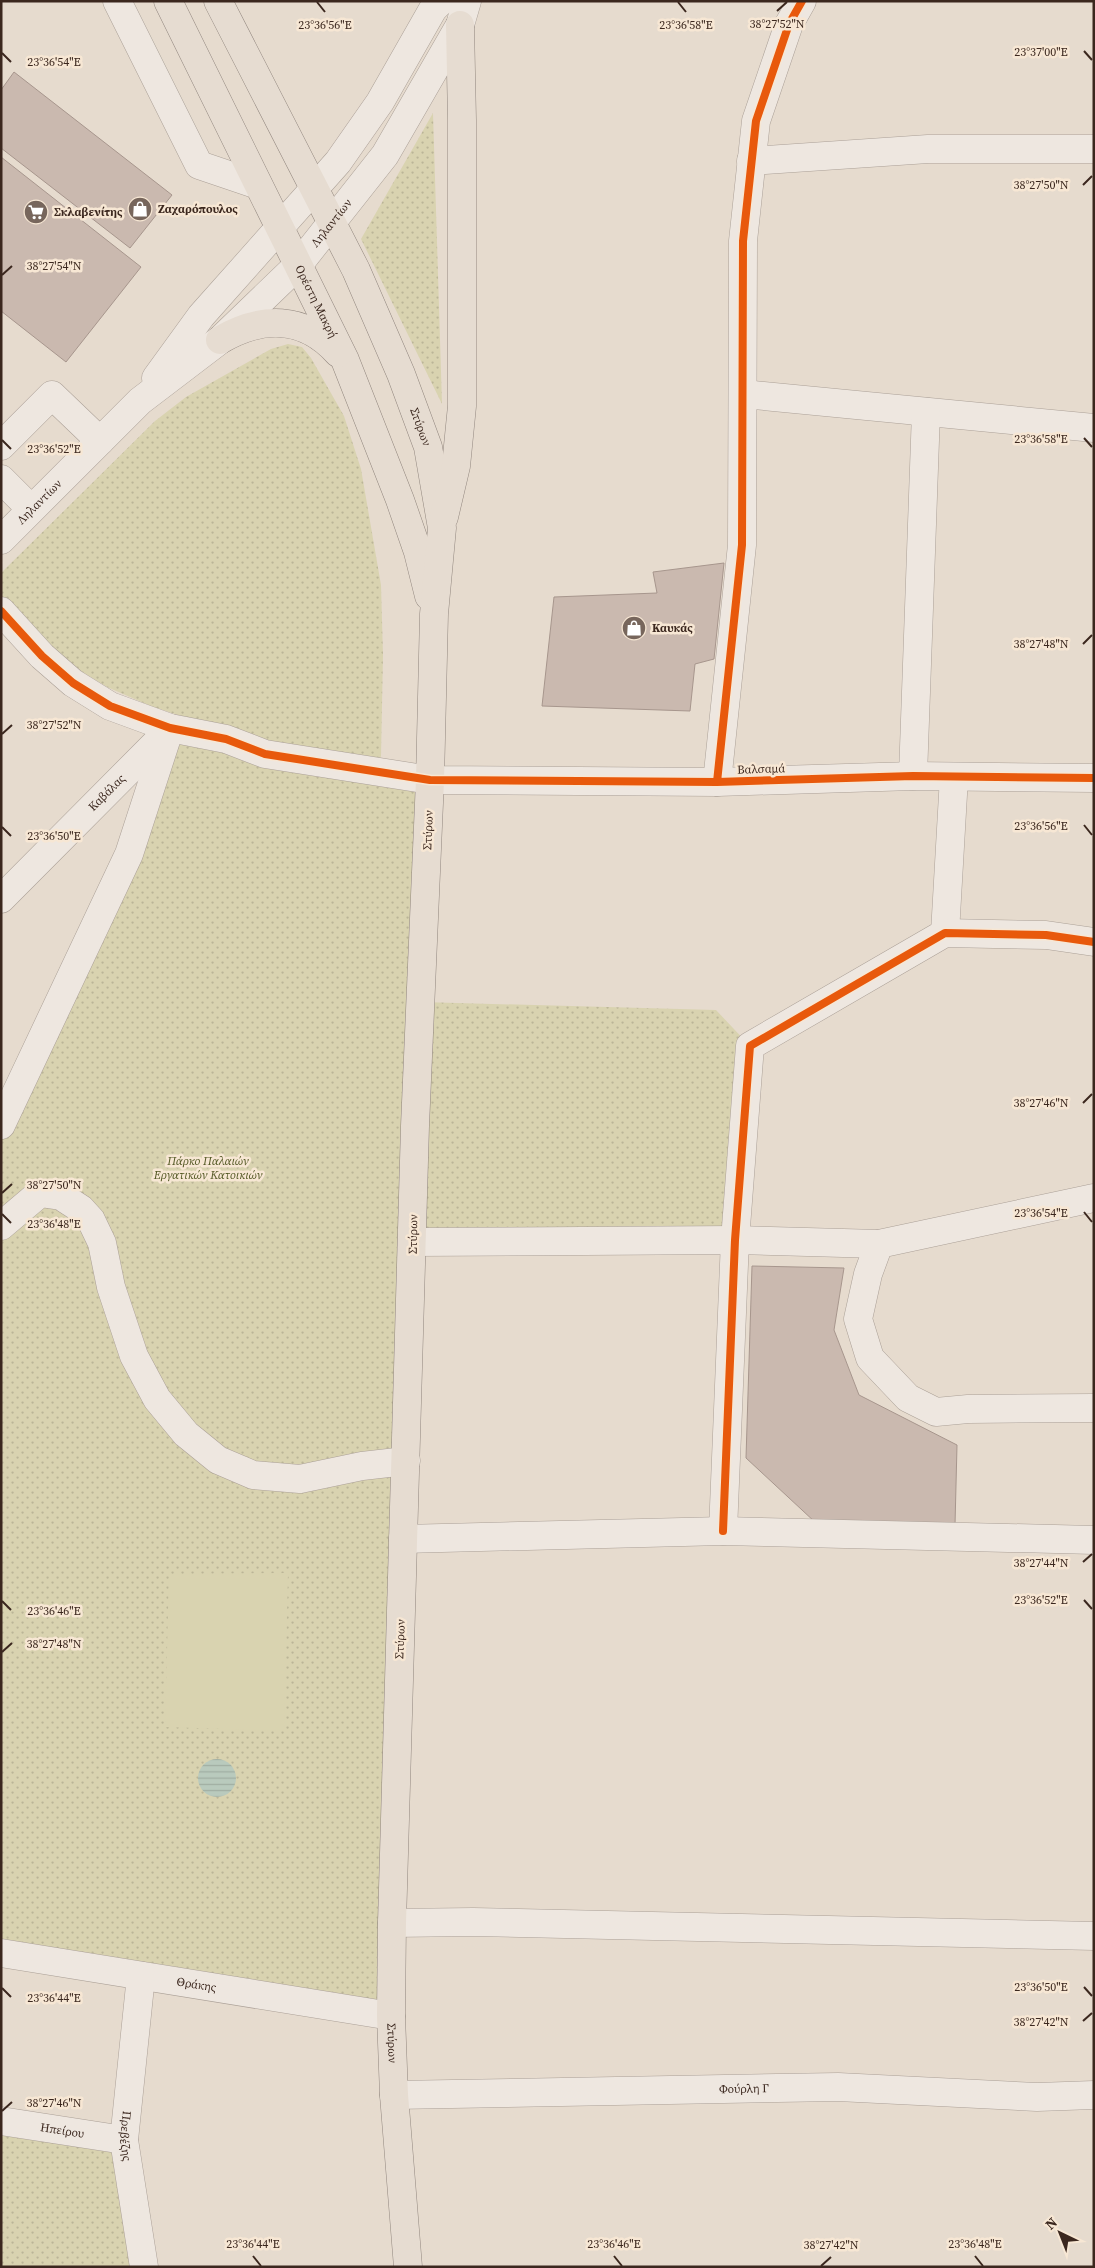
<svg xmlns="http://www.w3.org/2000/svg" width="1095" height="2268" font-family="'Source Serif 4',serif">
<defs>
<pattern id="grass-dots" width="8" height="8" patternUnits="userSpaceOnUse" patternTransform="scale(1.25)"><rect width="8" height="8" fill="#d9d3b0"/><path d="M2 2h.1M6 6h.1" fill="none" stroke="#bbb597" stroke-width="1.8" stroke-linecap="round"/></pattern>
<pattern id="water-rules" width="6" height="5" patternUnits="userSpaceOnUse" patternTransform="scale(1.25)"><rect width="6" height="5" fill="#b9cabd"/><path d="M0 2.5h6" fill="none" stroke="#a0aea2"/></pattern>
</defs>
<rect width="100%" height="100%" fill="#e6dbce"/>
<path fill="url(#grass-dots)" d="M 433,113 L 442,404 L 361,239 Z
M 288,344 L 302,347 L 311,358 L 344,416 L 361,469 L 381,585 L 383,655 L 381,756 L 377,765 L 371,768 L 203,723 L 153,707 L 107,687 L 66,662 L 1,597 L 1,573 L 155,421 L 186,397 L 271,349 Z
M 170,728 L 430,780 L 421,1002 L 716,1010 L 750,1046 L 735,1240 L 413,1242 L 391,2016 L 1,1953 L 1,1125 Z
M 1,2121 L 124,2140 L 144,2267 L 1,2267 Z"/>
<path fill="#d9d3b0" d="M 288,1573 L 284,1731 L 165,1727 L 169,1574 Z"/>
<path fill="url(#water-rules)" d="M198 1778a19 19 0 1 1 38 0a19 19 0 1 1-38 0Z"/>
<path fill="#cab9af" stroke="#a7968d" d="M 14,72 L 172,195 L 130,248 L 1,148 L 1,90 Z
M 1,157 L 141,267 L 66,362 L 1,311 Z
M 724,563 L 714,659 L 695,664 L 690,711 L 542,706 L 554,597 L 657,593 L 653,572 Z
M 752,1266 L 844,1268 L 834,1330 L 859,1395 L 957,1445 L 955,1525 L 816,1523 L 746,1458 Z"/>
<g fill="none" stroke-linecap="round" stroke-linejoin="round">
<g stroke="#aba097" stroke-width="29">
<g id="minor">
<path d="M 117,1 L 199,165 L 258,185"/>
<path d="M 751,161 L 928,149 L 1094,149"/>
<path d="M 156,378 L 201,316 L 338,162 L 380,102 L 433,9 L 441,1"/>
<path d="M 743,394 L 1094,428"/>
<path d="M 1,446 L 52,395 L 100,441"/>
<path d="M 1,479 L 31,509"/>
<path id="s1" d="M 1,540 L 140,401 L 220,340 L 299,264 L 385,155 L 460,25 L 467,1"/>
<path d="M 1,611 L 42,656 L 73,683 L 110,706 L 170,728 L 226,739 L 265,754 L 430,780 L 717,782 L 913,776 L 1094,778"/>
<path d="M 913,776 L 926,412"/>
<path d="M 717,782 L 742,545 L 743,241 L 756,121 L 789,24 L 802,1"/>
<path id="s2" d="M 1,899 L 166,733"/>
<path d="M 945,933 L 954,777"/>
<path d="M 1,1125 L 129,854 L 170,728"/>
<path d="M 1,1226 L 40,1193 L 61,1196 L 81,1209 L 91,1220 L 102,1243 L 111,1287 L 134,1356 L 157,1399 L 186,1434 L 218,1460 L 253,1475 L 300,1479 L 362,1466 L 406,1461"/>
<path d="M 413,1242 L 735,1240 L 879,1244 L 1094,1198"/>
<path d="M 879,1244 L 868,1274 L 858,1319 L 870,1358 L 908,1398 L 936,1412 L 968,1409 L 1094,1408"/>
<path d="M 723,1531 L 735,1240 L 750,1046 L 945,933 L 1046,935 L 1094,942"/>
<path d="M 403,1539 L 723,1531 L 1094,1540"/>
<path d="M 392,1923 L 473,1922 L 1094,1936"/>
<path id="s3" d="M 1,1953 L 391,2016"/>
<path id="s4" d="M 141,1976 L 124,2140 L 144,2267"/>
<path id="s5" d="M 394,2095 L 838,2087 L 1037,2097 L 1094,2095"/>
<path id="s6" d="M 1,2121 L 124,2140"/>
</g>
</g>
<g stroke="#91867e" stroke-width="29">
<g id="major">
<path id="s7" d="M 168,1 L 345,360 L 400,500 L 418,552 L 429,596"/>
<path id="s8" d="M 218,1 L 356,270 L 401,374 L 428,447 L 442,528 L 434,614 L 430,780 L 415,1126 L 392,1923 L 391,2016 L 394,2095 L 408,2267"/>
<path d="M 220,340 C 261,316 304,315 338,353"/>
<path d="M 444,517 L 456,466 L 462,406 L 462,120 L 460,25"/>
</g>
</g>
<use href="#minor" stroke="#eee7e0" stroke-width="28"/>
<use href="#major" stroke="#e6dcd1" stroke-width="28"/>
<g stroke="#f7e7d4" stroke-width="11">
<path id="cycleway" d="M 1,611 L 42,656 L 73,683 L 110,706 L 170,728 L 226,739 L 265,754 L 430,780 L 717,782 L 913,776 L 1094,778
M 717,782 L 742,545 L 743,241 L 756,121 L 789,24 L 802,1
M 723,1531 L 735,1240 L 750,1046 L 945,933 L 1046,935 L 1094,942"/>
</g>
<use href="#cycleway" stroke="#e8590c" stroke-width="8"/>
</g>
<path fill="none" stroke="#3b271e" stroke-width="2" d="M 317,2 L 325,12M 678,2 L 686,12M 777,11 L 787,2M 1084,51 L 1092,60M 2,53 L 11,62M 1083,185 L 1092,176M 2,275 L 12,266M 1084,438 L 1092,447M 2,440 L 11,449M 1083,644 L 1092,635M 2,734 L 12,725M 1084,825 L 1092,835M 2,827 L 11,836M 1083,1103 L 1092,1094M 2,1193 L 12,1184M 1084,1212 L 1092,1222M 2,1214 L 11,1223M 1083,1562 L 1092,1554M 1084,1600 L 1092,1609M 2,1601 L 11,1610M 2,1652 L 12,1643M 1084,1987 L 1092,1996M 2,1988 L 11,1997M 1083,2021 L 1092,2013M 2,2111 L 12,2102M 253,2256 L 261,2266M 614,2256 L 622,2266M 975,2256 L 983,2266M 821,2266 L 831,2257"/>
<defs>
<g id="shop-disc" transform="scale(1.25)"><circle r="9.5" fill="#77665c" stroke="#f7e7d4"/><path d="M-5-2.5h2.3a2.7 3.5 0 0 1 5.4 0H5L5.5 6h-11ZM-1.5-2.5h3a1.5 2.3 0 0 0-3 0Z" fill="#fff"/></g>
<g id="supermarket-disc" transform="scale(1.25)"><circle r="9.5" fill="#77665c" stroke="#f7e7d4"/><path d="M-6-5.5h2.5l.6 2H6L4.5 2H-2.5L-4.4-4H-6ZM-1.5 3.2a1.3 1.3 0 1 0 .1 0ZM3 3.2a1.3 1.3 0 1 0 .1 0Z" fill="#fff"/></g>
</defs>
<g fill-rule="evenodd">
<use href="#shop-disc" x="140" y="209"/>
<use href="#supermarket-disc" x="36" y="212"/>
<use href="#shop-disc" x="634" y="628"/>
</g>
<g text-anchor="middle" stroke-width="5" stroke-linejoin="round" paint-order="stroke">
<g font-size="12" font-weight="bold" fill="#3b271e" stroke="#f7e7d4" text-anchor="start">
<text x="158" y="213">Ζαχαρόπουλος</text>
<text x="54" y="216">Σκλαβενίτης</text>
<text x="652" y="632">Καυκάς</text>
</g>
<g font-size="12" fill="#3b271e" stroke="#f7e7d4">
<text dy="4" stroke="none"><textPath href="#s1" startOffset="459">Ληλαντίων</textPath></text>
<text dy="4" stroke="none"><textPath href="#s7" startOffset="335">Ορέστη Μακρή</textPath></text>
<text dy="4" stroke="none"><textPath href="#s8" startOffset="472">Στύρων</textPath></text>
<text dy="4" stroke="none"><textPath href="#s1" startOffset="54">Ληλαντίων</textPath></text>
<text transform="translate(761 769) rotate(-2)" y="4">Βαλσαμά</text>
<text dy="4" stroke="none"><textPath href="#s2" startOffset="150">Καβάλας</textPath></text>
<text transform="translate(428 830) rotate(-88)" y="4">Στύρων</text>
<text transform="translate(413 1234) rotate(-89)" y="4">Στύρων</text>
<text transform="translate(400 1639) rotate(-88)" y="4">Στύρων</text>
<text dy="4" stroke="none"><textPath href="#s3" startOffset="198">Θράκης</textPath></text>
<text dy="4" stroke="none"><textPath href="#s8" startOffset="2092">Στύρων</textPath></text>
<text dy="4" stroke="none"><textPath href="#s5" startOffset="350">Φούρλη Γ</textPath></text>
<text dy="4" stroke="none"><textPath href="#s6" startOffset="62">Ηπείρου</textPath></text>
<text dy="4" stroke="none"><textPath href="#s4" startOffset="161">Πρεβέζης</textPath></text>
</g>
<g font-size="12" font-style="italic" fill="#535824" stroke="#f7e7d4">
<text x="208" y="1165">Πάρκο Παλαιών<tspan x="208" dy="14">Εργατικών Κατοικιών</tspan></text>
</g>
</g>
<g font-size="12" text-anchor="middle" fill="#3b271e" stroke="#f7e7d4" stroke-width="5" stroke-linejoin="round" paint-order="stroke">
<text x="777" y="28">38°27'52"N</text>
<text x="325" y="29">23°36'56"E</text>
<text x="686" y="29">23°36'58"E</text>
<text x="1041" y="56">23°37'00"E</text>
<text x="54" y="66">23°36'54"E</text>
<text x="1041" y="189">38°27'50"N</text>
<text x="54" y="270">38°27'54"N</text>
<text x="1041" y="443">23°36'58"E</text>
<text x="54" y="453">23°36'52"E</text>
<text x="1041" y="648">38°27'48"N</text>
<text x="54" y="729">38°27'52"N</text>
<text x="1041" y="830">23°36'56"E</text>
<text x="54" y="840">23°36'50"E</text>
<text x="1041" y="1107">38°27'46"N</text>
<text x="54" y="1189">38°27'50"N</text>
<text x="1041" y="1217">23°36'54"E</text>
<text x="54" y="1228">23°36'48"E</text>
<text x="1041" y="1567">38°27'44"N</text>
<text x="1041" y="1604">23°36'52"E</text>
<text x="54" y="1615">23°36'46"E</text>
<text x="54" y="1648">38°27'48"N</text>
<text x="1041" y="1991">23°36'50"E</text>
<text x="54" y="2002">23°36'44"E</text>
<text x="1041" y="2026">38°27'42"N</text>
<text x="54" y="2107">38°27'46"N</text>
<text x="253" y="2248">23°36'44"E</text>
<text x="614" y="2248">23°36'46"E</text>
<text x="975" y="2248">23°36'48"E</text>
<text x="831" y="2249">38°27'42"N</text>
</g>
<rect width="1095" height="2268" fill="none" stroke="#3b271e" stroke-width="5"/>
<g transform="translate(1060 2233) rotate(317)" stroke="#f7e7d4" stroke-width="4" paint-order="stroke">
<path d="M0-4L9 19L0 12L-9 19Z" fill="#3b271e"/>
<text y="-8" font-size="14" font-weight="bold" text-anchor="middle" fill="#3b271e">N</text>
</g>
</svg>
